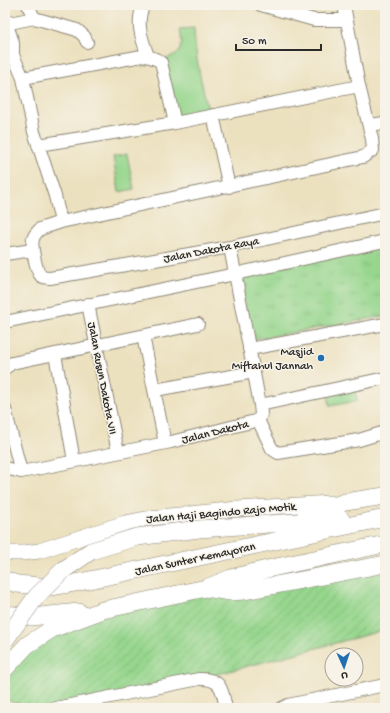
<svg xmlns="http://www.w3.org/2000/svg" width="390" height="713" font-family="'Gochi Hand',sans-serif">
<defs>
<pattern id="park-tufts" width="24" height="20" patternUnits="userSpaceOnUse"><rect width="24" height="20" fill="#96d68d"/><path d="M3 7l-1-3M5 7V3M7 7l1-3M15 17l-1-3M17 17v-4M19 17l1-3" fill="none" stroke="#81b87a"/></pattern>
<pattern id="garden-furrows" width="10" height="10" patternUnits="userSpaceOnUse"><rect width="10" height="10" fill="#96d68d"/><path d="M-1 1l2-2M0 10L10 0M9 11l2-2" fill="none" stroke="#81b87a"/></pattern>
</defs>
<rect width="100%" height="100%" fill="#f7f3e8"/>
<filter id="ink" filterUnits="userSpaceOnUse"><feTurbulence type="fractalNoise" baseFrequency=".025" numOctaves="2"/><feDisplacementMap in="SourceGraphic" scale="8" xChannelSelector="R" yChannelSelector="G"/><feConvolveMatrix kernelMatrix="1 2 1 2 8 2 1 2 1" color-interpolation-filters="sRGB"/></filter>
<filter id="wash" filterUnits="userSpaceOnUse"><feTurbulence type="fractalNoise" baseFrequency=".012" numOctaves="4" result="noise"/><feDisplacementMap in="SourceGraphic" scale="16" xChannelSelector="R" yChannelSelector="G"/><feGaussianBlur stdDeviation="0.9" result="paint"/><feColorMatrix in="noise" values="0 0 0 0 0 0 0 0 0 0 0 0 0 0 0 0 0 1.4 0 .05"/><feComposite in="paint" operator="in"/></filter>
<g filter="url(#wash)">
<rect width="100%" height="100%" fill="#ece1bf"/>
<path fill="#96d68d" stroke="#60805c" d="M 194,28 C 195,56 201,82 208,109 L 177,115 L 163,61 L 179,52 L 182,42 L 180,29 Z
M 127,154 L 134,189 L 119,192 L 113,157 Z
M 355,389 L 357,401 L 330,406 L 328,395 Z"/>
<path fill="url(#park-tufts)" stroke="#60805c" d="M 383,248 L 385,257 L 385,316 L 251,340 L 239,274 Z"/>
<path fill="url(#garden-furrows)" stroke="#60805c" d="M 385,563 L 385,630 L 199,679 L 62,708 L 33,708 L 5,700 L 5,669 L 27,645 L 103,610 Z"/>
</g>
<g filter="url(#ink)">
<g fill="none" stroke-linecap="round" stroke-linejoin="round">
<g stroke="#8c8675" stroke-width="14">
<path id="minor" d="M 144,5 C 135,21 142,40 148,56
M 261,5 L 314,20 L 346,20
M 344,5 L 359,86 L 372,139 L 373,150 L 363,157 L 61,222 L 40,229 C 37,232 34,235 33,239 C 31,246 36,271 41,276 C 44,278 47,278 50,278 L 230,247 L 385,213
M 5,18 L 13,43 L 13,55 L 23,78 L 34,132 L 55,196 L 61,222
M 34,18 L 77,30 L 84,36 L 87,42
M 5,24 L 34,18 L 28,5
M 23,78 L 142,56 C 149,56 155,58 161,62 L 175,123
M 213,115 L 229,187
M 369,125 L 385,123
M 38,145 L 175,123 L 359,86
M 5,254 L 33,250
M 88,304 L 118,452
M 5,322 L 235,274 L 380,242 L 385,242
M 143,336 L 165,443
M 249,349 L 385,324
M 55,354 L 74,461
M 5,368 L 12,363 L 198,324
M 155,390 L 254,372
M 260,405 L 385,378
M 5,409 L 21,472
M 258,420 L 272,449 L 278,453 L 359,440 L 385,432
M 5,468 L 21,472 L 171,442 L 255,421 L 260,418 L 261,414 L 260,405 L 230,247
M 56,708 L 199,679 C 222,678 222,690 226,708
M 282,708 L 288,705 L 385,685"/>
</g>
<g stroke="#8c8675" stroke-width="16">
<path id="tertiary" d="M 5,553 L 23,553 L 39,551 L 125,523 L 150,518 L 238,509 L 330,503"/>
</g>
<g stroke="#8c8675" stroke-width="18">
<path id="secondary" d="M 306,515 L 345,502 L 385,496
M 268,524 L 341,519
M 5,580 L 17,584 L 50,587 L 80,582 L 385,518
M 206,588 L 230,592 L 244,591 L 385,564
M 5,614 L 31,617 L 79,612
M 5,669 L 27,645 L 52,629 L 103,610 L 206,588 L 231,578 L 267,569 L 385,544"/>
</g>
<use href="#minor" stroke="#fff" stroke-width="12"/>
<use href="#tertiary" stroke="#fff" stroke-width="15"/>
<use href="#secondary" stroke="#fff" stroke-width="17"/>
<g stroke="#8c8675" stroke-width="18" stroke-linecap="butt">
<path id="secondary-bridge" d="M 5,640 L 36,597 L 62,571 L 91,551 L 137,537 L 199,529 L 268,524"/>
</g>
<use href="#secondary-bridge" stroke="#fff" stroke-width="17"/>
</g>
</g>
<circle fill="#1f6fb2" stroke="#f7f3e8" stroke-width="1.5" cx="321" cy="358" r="4"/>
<g text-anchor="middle" stroke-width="3" stroke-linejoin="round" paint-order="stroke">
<g font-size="12" fill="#2b2b2b" stroke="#f7f3e8">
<text transform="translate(211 249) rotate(-11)" y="4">Jalan Dakota Raya</text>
<text transform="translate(103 378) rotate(79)" y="4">Jalan Rusun Dakota VII</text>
<text transform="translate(215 431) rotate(-14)" y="4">Jalan Dakota</text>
<text transform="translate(221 512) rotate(-5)" y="4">Jalan Haji Bagindo Rajo Motik</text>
<text transform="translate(195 558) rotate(-12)" y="4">Jalan Sunter Kemayoran</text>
</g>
<g font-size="12" fill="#2b2b2b" stroke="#f7f3e8" text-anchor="end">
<text x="313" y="355">Masjid<tspan x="313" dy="14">Miftahul Jannah</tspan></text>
</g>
</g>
<rect width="390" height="713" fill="none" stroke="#f7f3e8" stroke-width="20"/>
<g transform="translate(344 667) rotate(177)"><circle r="19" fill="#f7f3e8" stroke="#a5a39c"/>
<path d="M0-3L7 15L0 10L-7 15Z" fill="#1f6fb2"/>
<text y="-6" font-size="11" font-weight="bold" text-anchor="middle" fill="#2b2b2b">U</text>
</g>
<path d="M236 44v6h85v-6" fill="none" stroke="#2b2b2b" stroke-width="2"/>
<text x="242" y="44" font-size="12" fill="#2b2b2b" stroke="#f7f3e8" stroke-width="3" paint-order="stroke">50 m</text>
</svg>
